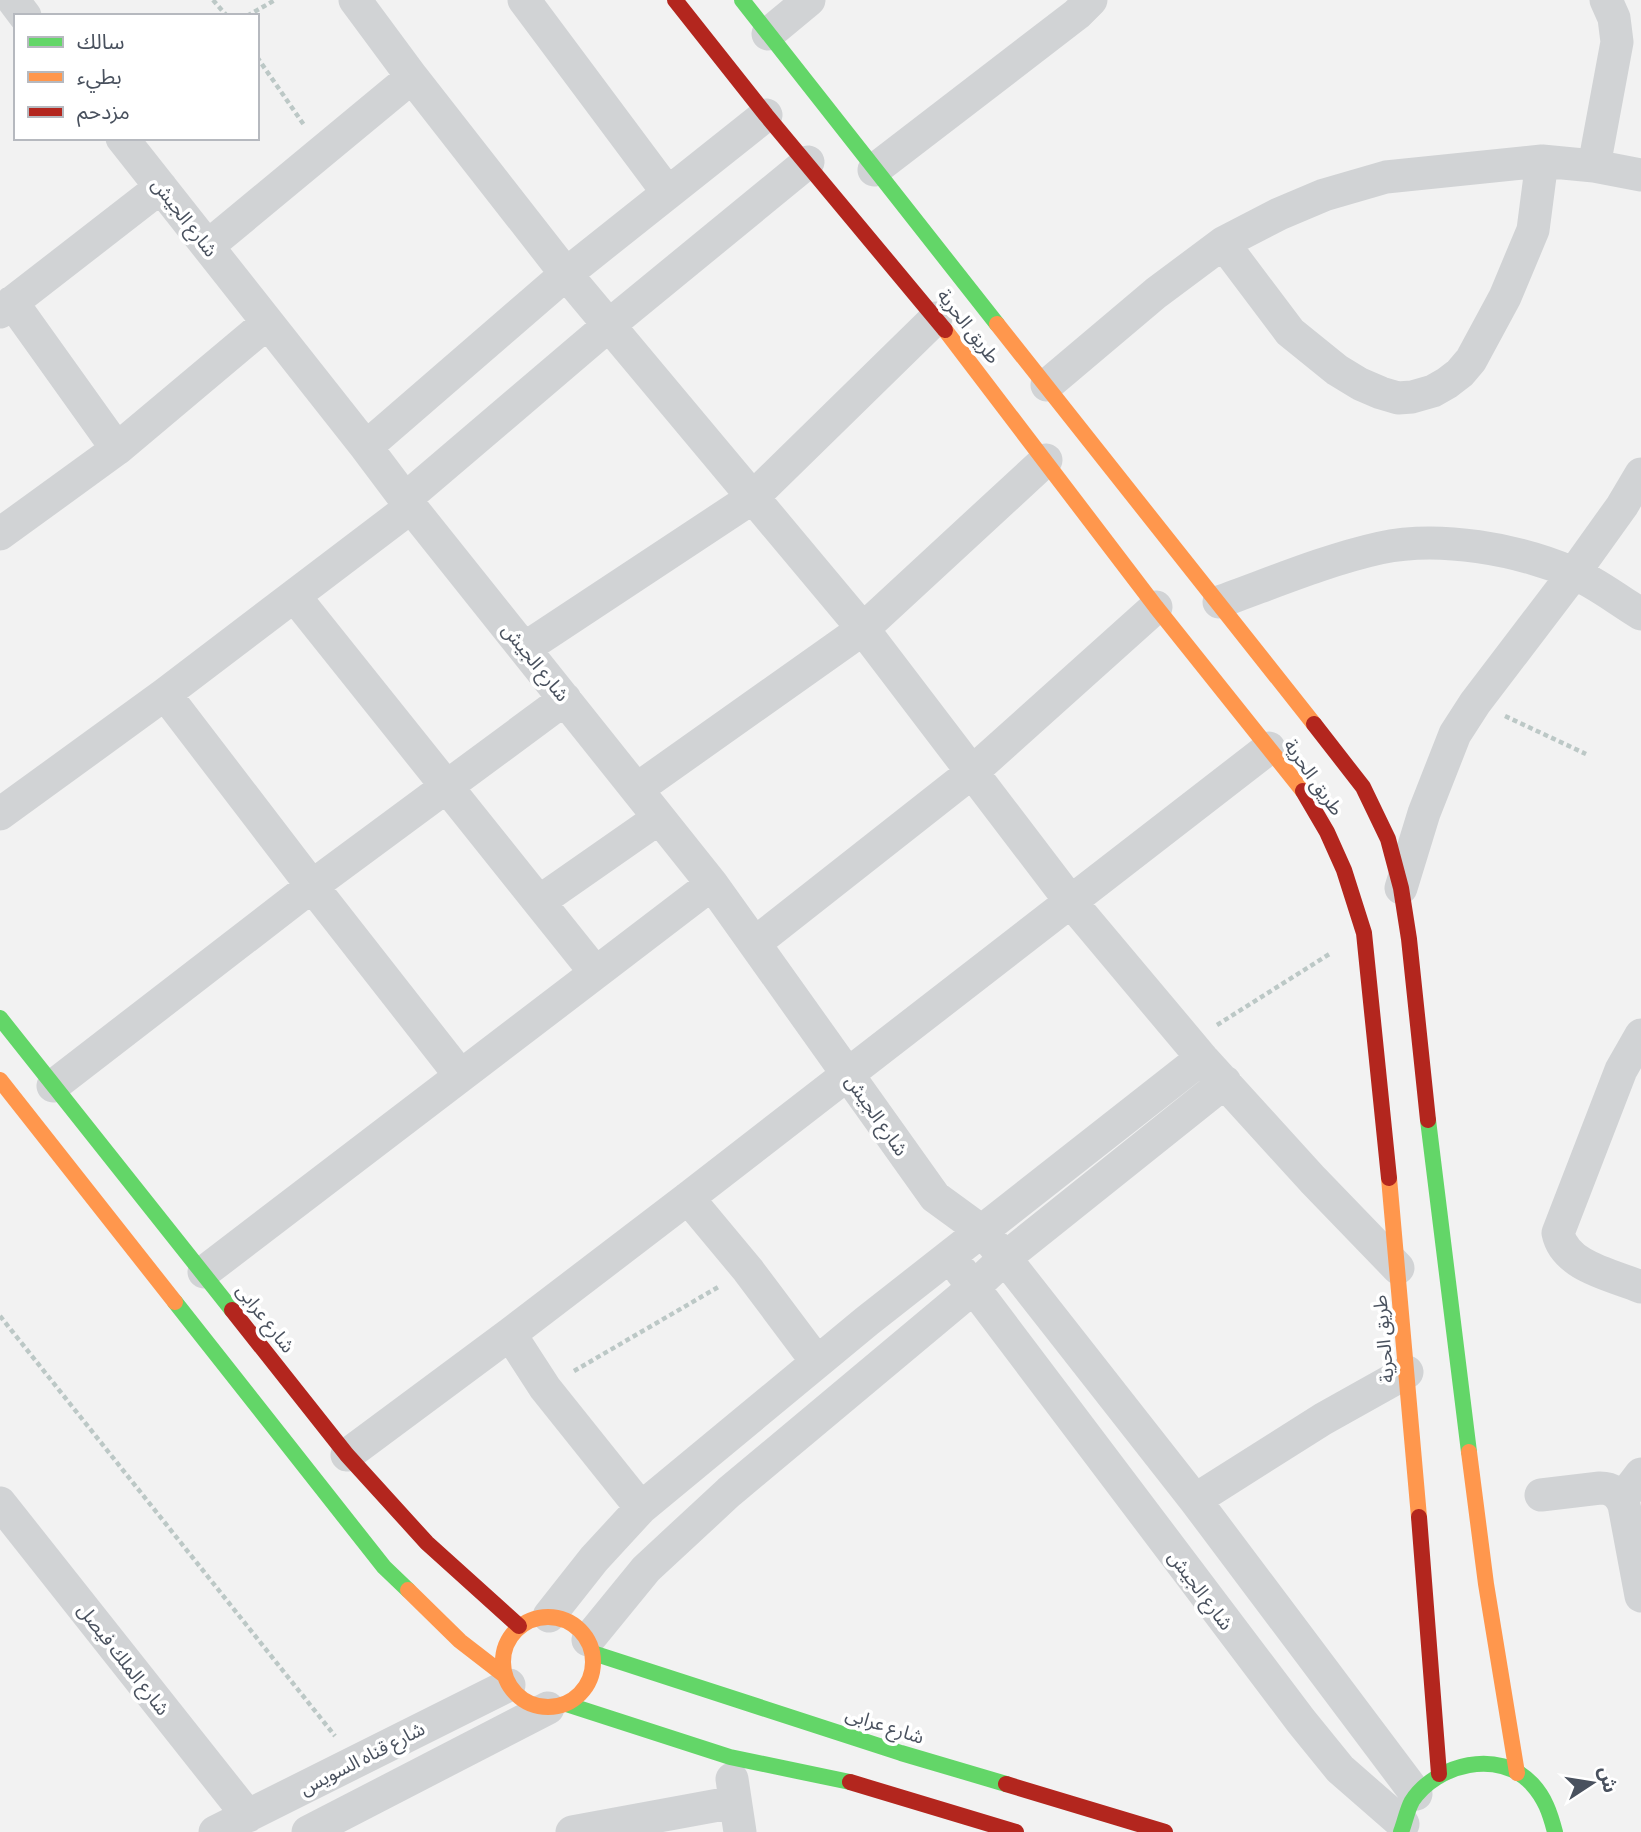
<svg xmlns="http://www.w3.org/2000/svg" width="1641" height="1832" font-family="Barlow,'Noto Sans Arabic',sans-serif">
<rect width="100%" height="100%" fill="#f2f2f2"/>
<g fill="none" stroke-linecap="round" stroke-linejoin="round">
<path stroke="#bcc8c6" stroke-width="4.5" stroke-dasharray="5 3.5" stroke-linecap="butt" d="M 213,0 L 227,16
M 247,16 L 275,0
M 257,57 L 304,125
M 1505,716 L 1586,754
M 1217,1025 L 1331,953
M 0,1316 L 335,1736
M 574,1371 L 720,1286"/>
<path stroke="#d1d3d5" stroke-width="33" d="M 13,0 L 25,16
M 355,0 L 412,77 L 566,274 L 863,629 L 1071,902 L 1202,1058 L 1313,1180 L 1398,1268
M 524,0 L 668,193
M 768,34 L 809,0
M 122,138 L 366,447 L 411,507 L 712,884 L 935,1197 L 983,1232 L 1005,1258 L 1195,1500 L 1416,1794
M 1594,166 L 1617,42 L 1614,18 L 1606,0
M 874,170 L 1077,14 L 1091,0
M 1223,243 L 1290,332 L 1337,370 L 1360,384 L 1381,393 L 1398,398 L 1412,397 L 1433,391 L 1447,383 L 1460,373 L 1471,360 L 1505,297 L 1533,230 L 1542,161
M 208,246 L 412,77
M 12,302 L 117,449
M 0,312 L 161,187
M 1047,385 L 1156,293 L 1223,243 L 1279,214 L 1324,195 L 1386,177 L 1542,161 L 1594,166 L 1641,175
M 366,447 L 566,274 L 766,115
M 405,499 L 608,326 L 808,162
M 0,534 L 117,449 L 267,323
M 295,597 L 595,972
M 1219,602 C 1272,583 1326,560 1380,548 C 1439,535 1518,549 1573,573 C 1597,583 1619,601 1641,614
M 525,648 L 752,498 L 936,318
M 165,694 L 312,886 L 460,1075
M 637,789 L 863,629 L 1046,460
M 0,814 L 165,694 L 411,507
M 1401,888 L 1424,813 L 1455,734 L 1475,703 L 1574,573 L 1622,506 L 1641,474
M 540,901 L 659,818
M 755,943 L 971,773 L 1156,607
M 1641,1035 L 1621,1070 L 1558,1233 C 1565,1267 1613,1275 1641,1287
M 53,1086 L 312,886 L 565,699
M 688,1198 L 748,1270 L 817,1362
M 961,1271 L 1301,1721 L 1340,1769 L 1403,1824
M 204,1272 L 712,884
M 510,1334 L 545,1388 L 641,1508
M 347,1455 L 510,1334 L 688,1198 L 1269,748
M 1541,1495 L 1600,1488 C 1612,1488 1620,1494 1624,1505 L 1641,1596
M 1622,1499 L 1641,1474
M 1195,1500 L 1323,1419 L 1407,1372
M 0,1503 L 248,1816
M 549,1616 L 594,1559 L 641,1508 L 867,1321 L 1202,1058
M 588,1640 L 646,1569 L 729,1492 L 973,1288 L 1005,1258 L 1225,1082
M 732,1779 L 740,1832
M 215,1832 L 509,1685
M 308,1832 L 548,1708
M 572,1832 L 735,1802"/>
<path stroke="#63d668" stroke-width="16" d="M 742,0 L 997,324
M 0,1018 L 232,1310
M 1428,1120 L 1469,1452
M 175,1302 L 384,1567 L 408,1590
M 593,1653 L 901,1753 L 1006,1784
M 566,1704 L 730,1757 L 850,1782
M 1401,1832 C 1405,1822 1407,1810 1412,1801 C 1436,1764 1499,1748 1532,1784 C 1545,1798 1550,1813 1555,1832"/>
<path stroke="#ff974d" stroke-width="16" d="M 997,324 L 1314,724
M 945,330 L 1156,607 L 1303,791
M 0,1080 L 175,1302
M 1389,1178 L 1419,1517
M 1469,1452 L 1486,1584 L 1517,1773
M 408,1590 L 460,1641 L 504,1675
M503 1662a45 45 0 1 1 90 0a45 45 0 1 1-90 0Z"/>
<path stroke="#b3261e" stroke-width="16" d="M 675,0 L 766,115 L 945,330
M 1314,724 L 1363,787 L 1388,839 L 1401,888 L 1409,939 L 1428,1120
M 1303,791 L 1327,832 L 1344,870 L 1364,933 L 1389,1178
M 232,1310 L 347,1455 L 427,1543 L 519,1626
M 1419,1517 L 1439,1774
M 850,1782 L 1016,1832
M 1006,1784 L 1165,1832"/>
</g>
<g text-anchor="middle" stroke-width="7" stroke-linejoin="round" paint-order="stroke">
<g font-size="19" fill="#49515e" stroke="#fff">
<text transform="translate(185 217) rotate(52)" y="7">شارع الجيش</text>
<text transform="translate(969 326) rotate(52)" y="7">طريق الحرية</text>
<text transform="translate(536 662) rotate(51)" y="7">شارع الجيش</text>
<text transform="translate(1314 777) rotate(55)" y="7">طريق الحرية</text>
<text transform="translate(877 1115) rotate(55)" y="7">شارع الجيش</text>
<text transform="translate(266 1318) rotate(52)" y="7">شارع عرابى</text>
<text transform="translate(1383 1339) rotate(-95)" y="7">طريق الحرية</text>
<text transform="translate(1201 1590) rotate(53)" y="7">شارع الجيش</text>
<text transform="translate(124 1659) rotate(52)" y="7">شارع الملك فيصل</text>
<text transform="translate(885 1725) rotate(18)" y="7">شارع عرابى</text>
<text transform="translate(362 1758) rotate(-27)" y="7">شارع قناه السويس</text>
</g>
</g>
<rect x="14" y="14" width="245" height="126" fill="#ffffff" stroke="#b6b9bf" stroke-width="2"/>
<rect x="28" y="37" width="35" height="10" fill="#63d668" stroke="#b6b9bf" stroke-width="2"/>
<text x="77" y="49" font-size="21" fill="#49515e">سالك</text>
<rect x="28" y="72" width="35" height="10" fill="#ff974d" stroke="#b6b9bf" stroke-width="2"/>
<text x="77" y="84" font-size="21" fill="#49515e">بطيء</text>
<rect x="28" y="107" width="35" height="10" fill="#b3261e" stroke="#b6b9bf" stroke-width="2"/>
<text x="77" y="119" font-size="21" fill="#49515e">مزدحم</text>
<g transform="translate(1592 1783) rotate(78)" stroke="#ffffff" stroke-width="5" paint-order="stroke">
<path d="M0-5L12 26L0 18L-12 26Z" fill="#49515e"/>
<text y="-10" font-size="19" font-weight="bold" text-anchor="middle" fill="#49515e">ش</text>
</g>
</svg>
